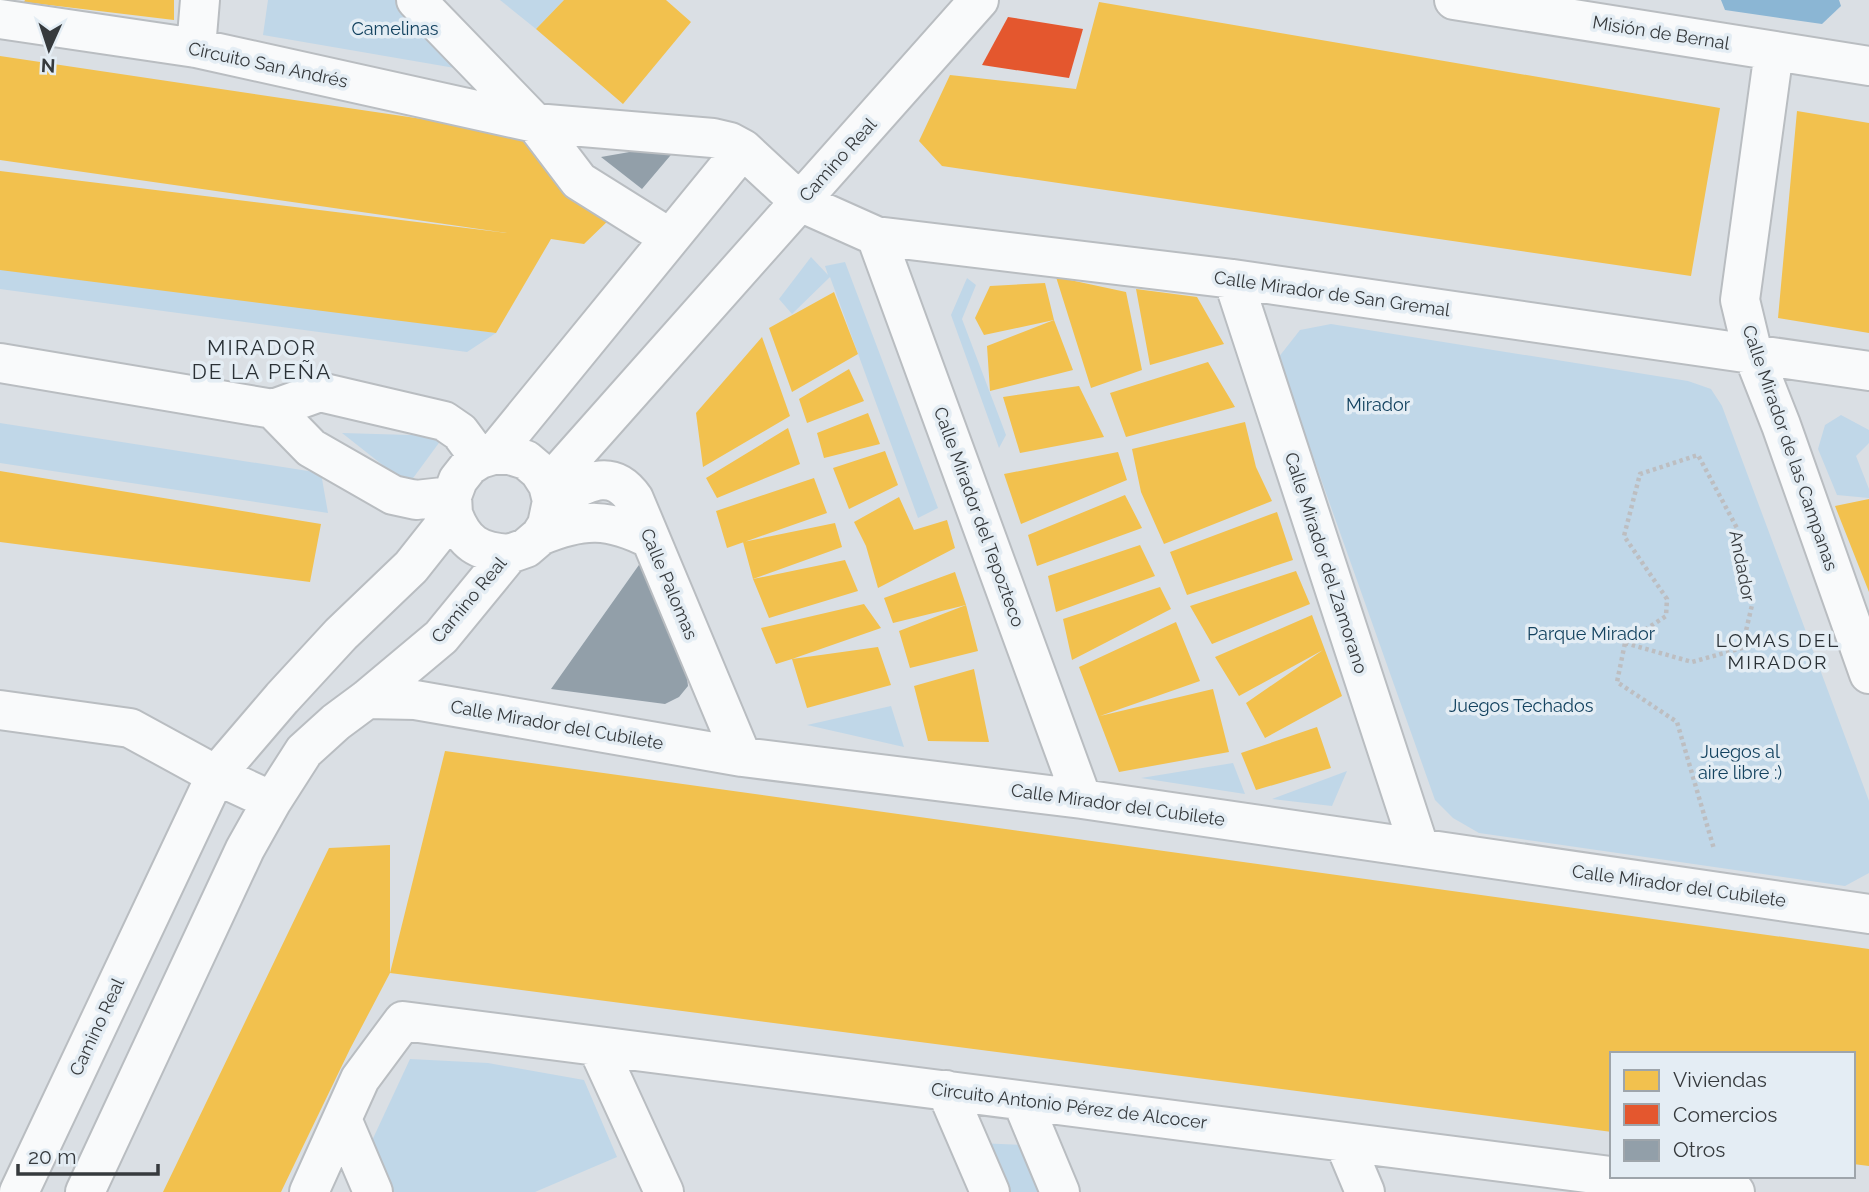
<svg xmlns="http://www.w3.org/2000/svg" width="1869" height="1192" font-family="Raleway,sans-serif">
<rect width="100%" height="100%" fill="#dadfe4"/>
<path fill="#c0d7e8" d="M 268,0 L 407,0 L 478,72 L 263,35 Z
M 500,0 L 564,0 L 536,29 Z
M 811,257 L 828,275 L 825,266 L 845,262 L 938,508 L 918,518 L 830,277 L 792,314 L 779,299 Z
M 0,263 L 496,333 L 467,352 L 0,289 Z
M 967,278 L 976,285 L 962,319 L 1006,435 L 999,448 L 951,315 Z
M 1331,324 L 1688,381 L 1711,389 L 1722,406 L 1869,801 L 1869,873 L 1845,886 L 1479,833 L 1453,818 L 1435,800 L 1278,358 L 1300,330 Z
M 1841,415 L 1869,430 L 1869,443 L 1856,456 L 1869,489 L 1869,498 L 1837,495 L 1818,449 L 1825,425 Z
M 0,423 L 321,473 L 328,513 L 0,463 Z
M 342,433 L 444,436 L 408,485 Z
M 891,706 L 904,747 L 807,725 Z
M 1233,763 L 1245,794 L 1141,778 Z
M 1347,771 L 1332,806 L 1272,799 Z
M 410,1059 L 488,1063 L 584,1080 L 617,1157 L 535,1192 L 392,1192 L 369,1147 Z
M 978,1143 L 1021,1145 L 1040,1192 L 1000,1192 Z"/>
<path fill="#8bb6d4" d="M 1721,0 L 1839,0 L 1841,6 L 1822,24 L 1725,10 Z"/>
<path fill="#f2c14e" d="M 25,0 L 174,0 L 174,20 L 24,2 Z
M 564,0 L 666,0 L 691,22 L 623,104 L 536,29 Z
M 1099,2 L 1720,108 L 1691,276 L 942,166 L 919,141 L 950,75 L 1076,89 Z
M 0,56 L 516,133 L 612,217 L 584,244 L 551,239 L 496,333 L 0,270 L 0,171 L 507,233 L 0,160 Z
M 1797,111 L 1869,123 L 1869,333 L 1778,318 Z
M 1056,277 L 1126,292 L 1142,370 L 1091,388 Z
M 1045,283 L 1054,320 L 984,335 L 975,318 L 990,286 Z
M 1136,289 L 1197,297 L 1224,344 L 1150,365 Z
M 834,292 L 858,354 L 792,392 L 769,328 Z
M 1054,320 L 1073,370 L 990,391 L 987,346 Z
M 762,337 L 790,416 L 703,467 L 696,413 Z
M 1208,362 L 1235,407 L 1126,437 L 1110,393 Z
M 849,369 L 864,401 L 807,423 L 799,399 Z
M 1079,386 L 1104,437 L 1020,453 L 1003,397 Z
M 868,413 L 880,444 L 824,458 L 817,433 Z
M 1245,422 L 1256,467 L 1272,501 L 1164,544 L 1141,492 L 1132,449 Z
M 788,428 L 800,464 L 717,498 L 706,478 Z
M 885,451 L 898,485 L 849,509 L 833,468 Z
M 1118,452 L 1127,480 L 1021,524 L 1004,474 Z
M 0,471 L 321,524 L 310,582 L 0,542 Z
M 814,478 L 827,513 L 727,548 L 716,511 Z
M 1125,495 L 1142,528 L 1037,566 L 1028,535 Z
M 899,497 L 914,530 L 947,520 L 955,548 L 878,588 L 866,546 L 854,522 Z
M 1869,499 L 1869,592 L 1835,506 Z
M 1277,512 L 1293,560 L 1187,595 L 1170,552 Z
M 835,523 L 842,547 L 753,579 L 845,560 L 858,591 L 769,618 L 753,579 L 743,542 Z
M 1140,545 L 1155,576 L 1056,612 L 1048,576 Z
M 1296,571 L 1310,604 L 1212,644 L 1190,606 Z
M 955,572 L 966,605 L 978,651 L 910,668 L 899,631 L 966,605 L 893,623 L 884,598 Z
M 1160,587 L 1171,609 L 1072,660 L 1063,619 Z
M 864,604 L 881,628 L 792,659 L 878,647 L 891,685 L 807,708 L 792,659 L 776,664 L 761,628 Z
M 1312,615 L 1342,696 L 1265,738 L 1246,703 L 1323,650 L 1239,696 L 1215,657 Z
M 1176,622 L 1200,681 L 1100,716 L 1213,689 L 1229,752 L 1119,772 L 1079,667 Z
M 974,669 L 989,742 L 928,741 L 914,686 Z
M 1317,727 L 1331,768 L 1256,790 L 1241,753 Z
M 445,751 L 1869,949 L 1869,1166 L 1853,1164 L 1853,1054 L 1612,1054 L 1612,1132 L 390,973 Z
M 390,845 L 390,973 L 350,1049 L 281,1192 L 163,1192 L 329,848 Z"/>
<path fill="#e4572e" d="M 1008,17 L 1083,29 L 1069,78 L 982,65 Z"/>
<path fill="#929fa9" d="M 681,143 L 642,189 L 601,157 Z
M 646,555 L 686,670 L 688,686 L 679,697 L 665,704 L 551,689 Z"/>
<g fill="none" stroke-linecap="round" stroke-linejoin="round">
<g stroke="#b9bdc1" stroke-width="42">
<path id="minor" d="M 416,0 L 535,123 L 579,181 L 670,238
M 1454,0 L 1869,66
M 0,19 L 196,48 L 535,123 L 713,138 L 730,142 L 743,149 L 800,202 L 876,236 L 1233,279 L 1869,371
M 196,48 L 200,0
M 1774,51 L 1740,300 L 1753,354 L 1781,425 L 1869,674
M 876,236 L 1082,799
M 1233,279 L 1419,847
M 0,363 L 273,409 L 320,392 L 444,421 L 460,432 L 480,459
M 273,409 L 311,448 L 393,495 L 416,500 L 452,496
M 493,455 L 743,149
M 548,485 L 979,0
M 552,501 C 582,486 610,464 634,499 L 742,757
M 453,514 C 464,543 478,552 509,554
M 540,536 C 583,518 609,518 650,539
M 367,699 L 415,700 L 742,757 L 1082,799 L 1869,914
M 0,710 L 130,728 L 216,775 L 272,801
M 597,1046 L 664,1192
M 946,1090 L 990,1192
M 1022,1101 L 1060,1192
M 342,1119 L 373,1192
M 1344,1142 L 1365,1192
M 19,1192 L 216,775 L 282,698 L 341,634 L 411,567 L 453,514 L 452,496 L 458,480 L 469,466 L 480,459 L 493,455 L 510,455 L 526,460 L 539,471 L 548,485 L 552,501 L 547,525 L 540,536 L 526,548 L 509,554 L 441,637 L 367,699 L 336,722 L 304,751 L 272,801 L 245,849 L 85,1192
M 309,1192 L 360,1079 L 403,1021 L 1735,1192"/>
</g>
<path stroke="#bdbec1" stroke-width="4.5" stroke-dasharray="3.5 3.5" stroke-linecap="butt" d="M 1625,643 L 1692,662 L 1742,648 L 1752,605 L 1738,530 L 1698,455 L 1640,474 L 1624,536 L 1667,599 L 1666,616 L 1625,643 L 1617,682 L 1677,722 L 1714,849"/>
<use href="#minor" stroke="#f9fafb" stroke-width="38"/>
</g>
<g text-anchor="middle" stroke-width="7" stroke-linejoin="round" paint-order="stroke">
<g font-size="18" fill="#13425f" stroke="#e4edf4">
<text x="395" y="35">Camelinas</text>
<text x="1378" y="411">Mirador</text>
<text x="1591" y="640">Parque Mirador</text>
<text x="1521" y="712">Juegos Techados</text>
<text x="1740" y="758">Juegos al<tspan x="1740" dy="21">aire libre :)</tspan></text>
</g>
<g font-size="18" fill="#363a3d" stroke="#e4edf4">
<text transform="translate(1661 33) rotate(9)" y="6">Misión de Bernal</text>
<text transform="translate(268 65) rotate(12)" y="6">Circuito San Andrés</text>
<text transform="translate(838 160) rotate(-48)" y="6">Camino Real</text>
<text transform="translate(1332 294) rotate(8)" y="6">Calle Mirador de San Gremal</text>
<text transform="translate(1790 448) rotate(71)" y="6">Calle Mirador de las Campanas</text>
<text transform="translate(979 517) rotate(70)" y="6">Calle Mirador del Tepozteco</text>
<text transform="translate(1326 563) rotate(72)" y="6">Calle Mirador del Zamorano</text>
<text transform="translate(1742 566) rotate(79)" y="6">Andador</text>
<text transform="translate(669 584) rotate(67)" y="6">Calle Palomas</text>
<text transform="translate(469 600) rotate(-50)" y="6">Camino Real</text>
<text transform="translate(557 725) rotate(10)" y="6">Calle Mirador del Cubilete</text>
<text transform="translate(1118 805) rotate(8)" y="6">Calle Mirador del Cubilete</text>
<text transform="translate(1679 886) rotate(8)" y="6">Calle Mirador del Cubilete</text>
<text transform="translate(97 1027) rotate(-65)" y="6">Camino Real</text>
<text transform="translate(1069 1106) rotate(7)" y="6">Circuito Antonio Pérez de Alcocer</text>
</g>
<g font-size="19" letter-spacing="2" fill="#2a3136" stroke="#e4edf4">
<text x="1778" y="647">LOMAS DEL<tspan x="1778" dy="22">MIRADOR</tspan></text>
</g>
<g font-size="21" letter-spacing="2" fill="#2a3136" stroke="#e4edf4">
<text x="262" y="355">MIRADOR<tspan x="262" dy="24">DE LA PEÑA</tspan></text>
</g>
</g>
<rect x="1610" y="1052" width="245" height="126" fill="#e4edf4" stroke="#9ea5ab" stroke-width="2"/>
<rect x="1624" y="1070" width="35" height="21" fill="#f2c14e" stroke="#9ea5ab" stroke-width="2"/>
<text x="1673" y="1087" font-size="21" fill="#363a3d">Viviendas</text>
<rect x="1624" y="1104" width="35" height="21" fill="#e4572e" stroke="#9ea5ab" stroke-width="2"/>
<text x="1673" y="1122" font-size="21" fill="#363a3d">Comercios</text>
<rect x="1624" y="1140" width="35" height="21" fill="#929fa9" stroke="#9ea5ab" stroke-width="2"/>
<text x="1673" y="1157" font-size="21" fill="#363a3d">Otros</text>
<g transform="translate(49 49) rotate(183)" stroke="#e4edf4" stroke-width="5" paint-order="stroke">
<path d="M0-5L12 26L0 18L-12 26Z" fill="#363a3d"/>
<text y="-10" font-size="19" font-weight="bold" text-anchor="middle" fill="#363a3d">N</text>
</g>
<path d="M18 1164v10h140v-10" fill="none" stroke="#363a3d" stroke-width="3.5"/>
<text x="28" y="1164" font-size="21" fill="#363a3d" stroke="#e4edf4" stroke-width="5" paint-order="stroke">20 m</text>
</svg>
